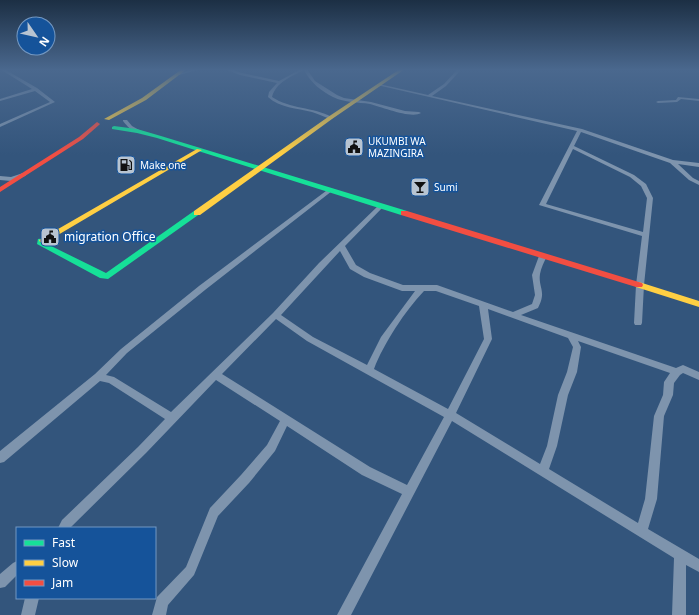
<svg xmlns="http://www.w3.org/2000/svg" width="699" height="615" font-family="'Noto Sans',sans-serif">
<rect width="100%" height="100%" fill="#33557c"/>
<g fill="none" stroke-linecap="round" stroke-linejoin="round">
<path fill="#7e94ad" fill-rule="evenodd" d="M 0,69 L 4,69 L 37,88 L 55,102 L 0,127 L 0,124 L 50,102 L 35,91 L 0,101 L 0,99 L 32,89 Z
M 195,69 L 201,69 L 179,75 L 177,74 Z
M 224,69 L 229,69 L 242,73 L 279,81 L 301,69 L 307,69 L 315,81 L 337,95 L 344,98 L 371,102 L 405,111 L 419,112 L 421,113 C 411,119 382,107 370,104 C 358,102 345,103 333,97 C 320,90 312,84 304,70 C 292,76 276,82 272,97 C 290,109 313,107 332,117 L 332,119 L 330,119 C 324,117 319,114 312,112 C 297,108 280,108 268,97 L 269,92 L 277,83 L 240,75 Z
M 456,69 L 460,69 L 460,71 L 446,86 L 432,96 L 582,129 L 673,160 L 699,163 L 699,167 L 678,164 L 693,178 L 699,181 L 699,185 L 689,180 L 670,163 L 581,132 L 574,146 L 634,175 L 646,184 L 653,198 L 644,285 L 642,323 L 641,325 L 635,325 L 634,323 L 636,285 L 642,236 L 539,205 L 577,131 L 377,85 L 379,84 L 428,95 L 444,84 L 456,71 ZM 573,149 L 630,177 L 641,186 L 647,198 L 643,232 L 546,204 Z
M 678,97 L 699,99 L 699,101 L 681,99 L 677,102 L 658,103 L 656,102 L 658,101 L 676,100 Z
M 123,120 L 127,120 L 132,126 L 139,130 L 139,132 C 132,132 127,126 123,121 Z
M 23,173 L 26,175 L 25,176 L 11,181 L 0,180 L 0,176 L 11,177 Z
M 330,188 L 332,189 L 332,191 L 205,290 L 127,353 L 106,375 L 114,377 L 171,412 L 273,313 L 319,263 L 379,205 L 381,204 L 384,206 L 345,246 L 356,265 L 370,273 L 403,285 L 437,285 L 513,312 L 532,304 L 535,295 L 532,275 L 539,256 L 540,254 L 546,254 L 547,256 C 544,262 541,268 540,274 C 538,288 547,291 538,308 L 521,315 L 676,368 L 683,365 L 699,372 L 699,380 L 683,373 L 680,375 L 674,383 L 673,395 L 664,416 L 657,499 L 648,529 L 699,559 L 699,572 L 686,565 L 686,615 L 672,615 L 674,558 L 452,421 L 351,615 L 337,615 L 402,494 L 362,475 L 287,426 L 275,451 L 249,483 L 218,516 L 194,575 L 168,605 L 166,615 L 152,615 L 157,597 L 186,567 L 210,508 L 241,475 L 267,445 L 280,421 L 216,380 L 146,453 L 70,528 L 58,528 L 62,520 L 138,447 L 165,419 L 109,383 L 100,381 L 4,462 L 0,463 L 0,451 L 95,374 L 121,349 L 199,286 ZM 340,251 L 350,269 L 364,277 L 402,291 L 415,291 L 381,337 L 367,365 L 313,337 L 281,315 ZM 424,291 L 436,291 L 479,306 L 484,339 L 448,409 L 374,369 C 384,343 405,311 424,291 ZM 488,309 L 568,338 L 573,347 L 567,372 L 558,395 L 547,446 L 540,464 L 456,413 L 492,339 ZM 276,319 L 307,341 L 444,417 L 407,485 L 370,467 L 222,374 ZM 578,341 L 670,373 L 664,382 L 663,395 L 654,416 L 645,499 L 638,523 L 549,469 L 557,446 L 568,395 L 577,372 L 581,347 Z
M 17,561 L 17,575 L 5,587 L 0,588 L 0,574 L 13,563 Z
M 25,598 L 39,598 L 35,615 L 21,615 Z"/>
<path fill="#16e098" fill-rule="evenodd" d="M 114,126 L 137,129 L 161,136 L 407,211 L 408,213 L 404,215 L 401,215 L 157,138 L 137,133 L 112,129 L 112,127 Z
M 194,211 L 197,211 L 201,213 L 108,279 L 100,278 L 37,244 L 38,239 L 46,238 L 47,240 L 45,243 L 106,273 Z"/>
<path fill="#ffcf43" fill-rule="evenodd" d="M 182,69 L 187,69 L 146,100 L 109,120 L 104,119 L 142,98 Z
M 400,69 L 405,69 L 332,119 L 200,215 L 194,215 L 194,211 L 328,117 Z
M 197,149 L 202,150 L 46,242 L 40,242 L 39,240 Z
M 639,282 L 699,301 L 699,307 L 636,287 L 635,285 L 636,283 Z"/>
<path fill="#f24e42" fill-rule="evenodd" d="M 97,122 L 100,124 L 99,125 L 83,139 L 0,192 L 0,187 L 79,137 Z
M 401,211 L 407,211 L 642,283 L 643,285 L 642,287 L 636,287 L 401,215 Z"/>
</g>
<linearGradient id="sky" x2="0" y2="1"><stop stop-color="#1c2f44"/><stop offset="0.45" stop-color="#4a688e"/><stop offset="1" stop-color="#4a688e" stop-opacity="0"/></linearGradient>
<rect width="699" height="155" fill="url(#sky)"/>
<defs>
<g id="civic-square" transform="scale(1)"><rect x="-9" y="-9" width="18" height="18" rx="4" fill="#b8c4d1" stroke="#15539a"/><path d="M-.6-6.5H3V-4.5H.6V-3L4-1V1h2V6H-6V1h2V-1L-.6-3ZM-1.2 2.5V6h2.4V2.5Z" fill="#111"/></g>
<g id="fuel-square" transform="scale(1)"><rect x="-9" y="-9" width="18" height="18" rx="4" fill="#b8c4d1" stroke="#15539a"/><path d="M-5.5-6h7V0h2V4h1.3V-2.5L3-4.5l.8-.8L6-3V5H2.5V1h-1V6h-7ZM-4.2-4.7v3.2H.2V-4.7Z" fill="#111"/></g>
<g id="bar-square" transform="scale(1)"><rect x="-9" y="-9" width="18" height="18" rx="4" fill="#b8c4d1" stroke="#15539a"/><path d="M-6-5H6L.8 .8V4.5H3.5V6h-7V4.5H-.8V.8Z" fill="#111"/></g>
</defs>
<g fill-rule="evenodd">
<use href="#civic-square" x="354" y="147"/>
<use href="#fuel-square" x="126" y="165"/>
<use href="#bar-square" x="420" y="187"/>
<use href="#civic-square" x="50" y="237"/>
</g>
<g text-anchor="middle" stroke-width="3" stroke-linejoin="round" paint-order="stroke">
<g font-size="10" fill="#fff" stroke="#15539a" text-anchor="start">
<text x="368" y="145">UKUMBI WA<tspan x="368" dy="12">MAZINGIRA</tspan></text>
<text x="140" y="169">Make one</text>
<text x="434" y="191">Sumi</text>
</g>
<g font-size="12" fill="#fff" stroke="#15539a" text-anchor="start">
<text x="64" y="241">migration Office</text>
</g>
</g>
<rect x="16" y="527" width="140" height="72" fill="#15539a" stroke="#7398c2"/>
<rect x="24" y="540" width="20" height="6" fill="#16e098" stroke="#7398c2"/>
<text x="52" y="547" font-size="12" fill="#ffffff">Fast</text>
<rect x="24" y="560" width="20" height="6" fill="#ffcf43" stroke="#7398c2"/>
<text x="52" y="567" font-size="12" fill="#ffffff">Slow</text>
<rect x="24" y="580" width="20" height="6" fill="#f24e42" stroke="#7398c2"/>
<text x="52" y="587" font-size="12" fill="#ffffff">Jam</text>
<g transform="translate(36 36) rotate(124)"><circle r="19" fill="#15539a" stroke="#7398c2"/>
<path d="M0-3L7 15L0 10L-7 15Z" fill="#b8c4d1"/>
<text y="-6" font-size="11" font-weight="bold" text-anchor="middle" fill="#ffffff">N</text>
</g>
</svg>
